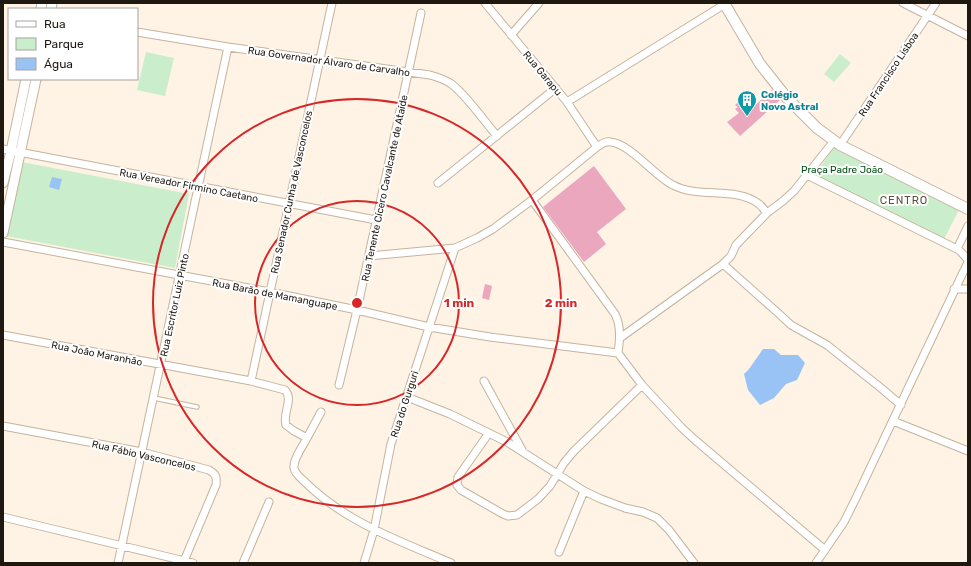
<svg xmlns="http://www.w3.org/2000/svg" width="971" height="566" font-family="Rubik,sans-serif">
<rect width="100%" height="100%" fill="#fef3e5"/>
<path fill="#caeecb" d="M 146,52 L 174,58 L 165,96 L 137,90 Z
M 840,54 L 851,63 L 834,82 L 824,74 Z
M 835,145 L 960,208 L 944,239 L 815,175 Z
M 22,162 L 189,194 L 175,268 L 6,236 Z"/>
<path fill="#99c3f5" d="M 52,177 L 62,179 L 59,190 L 49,187 Z
M 763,349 L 774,349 L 781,355 L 798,355 L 805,363 L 797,380 L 786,384 L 774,398 L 760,405 L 748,390 L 744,374 L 749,369 Z"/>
<path fill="#eba7be" d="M 772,90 L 780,100 L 740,136 L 727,122 L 739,113 L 735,109 L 738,107 L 735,105 L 741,100 L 750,110 Z
M 594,166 L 626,209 L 597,232 L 606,244 L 584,262 L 543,207 Z
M 485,284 L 492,286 L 489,300 L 482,298 Z"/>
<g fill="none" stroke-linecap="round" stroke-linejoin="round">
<g stroke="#c5b39d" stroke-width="5.5">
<path id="service" d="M 154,398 L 197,407"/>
</g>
<g stroke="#c5b39d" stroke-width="9">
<path id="minor" d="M 485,3 L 567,102 L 597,147
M 903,3 L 968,36
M 137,32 L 228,47 L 430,75 C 437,77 443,79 450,83 C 465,93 484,121 497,136
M 511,35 L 539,3
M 567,102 L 725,4
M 840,145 L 936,3
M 3,149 L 376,220
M 807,175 L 957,249 L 961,252 L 968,260
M 438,183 L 556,88
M 532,200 L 615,314 C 621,326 620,339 618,353 L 642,385 L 681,427 L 695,440 L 825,550
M 3,242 L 270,292 L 357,310 L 429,327 L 490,337 L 618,353
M 957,249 L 968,226
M 369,256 L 455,248 L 477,238 L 493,229 L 532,200 L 597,147 C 601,144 605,141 611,142 C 630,144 655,176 673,185 C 699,199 736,186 759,204 C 762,206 764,210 767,213
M 723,264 L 777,312 L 791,325 L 827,345 L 881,388 L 901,405
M 954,289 L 968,289
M 3,335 L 251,381 L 285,390 C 294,400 282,413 286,425 L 294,431 L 307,438 C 303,446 293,459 294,468 C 295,474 301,478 305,482 C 345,522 400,541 451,563
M 620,338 L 723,264 L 731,256 L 736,245 L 767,213 L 783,201 L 794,191 L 834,141
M 251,381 L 332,3
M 484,381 L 522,450
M 339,385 L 357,310 L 421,13
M 407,397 L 450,414 L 507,442 L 584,491 L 601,499 L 625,508 L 643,512 L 657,518 L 669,530 L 694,563
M 893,421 L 968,451
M 3,426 L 142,452 L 209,470 C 216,474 217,477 216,485 L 184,561
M 489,433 L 458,477 L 457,485 L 461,490 L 503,514 L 508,516 L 517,515 L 538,499 L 550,486 L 564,463 L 574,451 L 642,385
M 307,438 L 321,412
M 3,517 L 193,563
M 559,552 L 584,491
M 118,563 L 228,47
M 243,563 L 269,502
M 364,563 L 374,530 L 391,444 L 455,248
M 816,563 L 844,522 L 856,498 L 968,262"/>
</g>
<g stroke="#c5b39d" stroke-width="11">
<path id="tertiary" d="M 41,9 L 42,3
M 51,9 L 52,3
M 3,183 L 11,151 L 26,79
M 3,233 L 36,79"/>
</g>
<g stroke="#c5b39d" stroke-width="12">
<path id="secondary" d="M 724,3 L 760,64 L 787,98 L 817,128 L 840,145 L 968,209"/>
</g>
<use href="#service" stroke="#fff" stroke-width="3.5"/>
<use href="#minor" stroke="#fff" stroke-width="7"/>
<use href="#tertiary" stroke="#fff" stroke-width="9"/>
<use href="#secondary" stroke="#fff" stroke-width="10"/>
</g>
<g fill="none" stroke="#d62828" stroke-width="2">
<circle cx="357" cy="303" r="102"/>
<circle cx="357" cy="303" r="204"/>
</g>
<defs>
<g id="building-pin" transform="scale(1)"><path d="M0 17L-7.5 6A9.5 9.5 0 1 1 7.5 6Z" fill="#0f9aa8" stroke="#fff"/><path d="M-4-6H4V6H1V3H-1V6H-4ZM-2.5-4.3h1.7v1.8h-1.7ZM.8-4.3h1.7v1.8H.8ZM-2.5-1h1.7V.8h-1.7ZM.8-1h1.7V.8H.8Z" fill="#fff"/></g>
</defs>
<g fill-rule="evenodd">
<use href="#building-pin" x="747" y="100"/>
</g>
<g text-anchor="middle" stroke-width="4" stroke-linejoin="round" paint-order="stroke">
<g font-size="10" fill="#1f1810" stroke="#fff">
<text transform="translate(329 61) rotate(8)" y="4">Rua Governador Álvaro de Carvalho</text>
<text transform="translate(543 73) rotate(50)" y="4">Rua Garapu</text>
<text transform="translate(888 74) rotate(-56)" y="4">Rua Francisco Lisboa</text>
<text transform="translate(189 185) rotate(11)" y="4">Rua Vereador Firmino Caetano</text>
<text transform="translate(384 188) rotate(-78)" y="4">Rua Tenente Cícero Cavalcante de Ataíde</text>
<text transform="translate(291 192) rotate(-78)" y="4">Rua Senador Cunha de Vasconcelos</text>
<text transform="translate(275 294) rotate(11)" y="4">Rua Barão de Mamanguape</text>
<text transform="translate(174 305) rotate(-78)" y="4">Rua Escritor Luiz Pinto</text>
<text transform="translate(97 353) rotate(11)" y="4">Rua João Maranhão</text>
<text transform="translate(404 404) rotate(-72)" y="4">Rua do Gurguri</text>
<text transform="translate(144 455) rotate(13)" y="4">Rua Fábio Vasconcelos</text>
</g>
<g font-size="10" font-weight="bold" fill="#0d838f" stroke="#fff" text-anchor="start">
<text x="761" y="98">Colégio<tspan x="761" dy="12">Novo Astral</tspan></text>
</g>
<g font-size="10" fill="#035015" stroke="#fff">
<text x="842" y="173">Praça Padre João</text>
</g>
<g font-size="11" letter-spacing="1" fill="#5e4f3c" stroke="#fff">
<text x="904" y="204">CENTRO</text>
</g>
</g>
<circle cx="357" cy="303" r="6" fill="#d62828" stroke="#fff" stroke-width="2"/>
<g font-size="12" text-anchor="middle" font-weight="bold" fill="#d62828" stroke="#fff" stroke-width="4" stroke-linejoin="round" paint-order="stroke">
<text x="459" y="307">1 min</text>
<text x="561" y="307">2 min</text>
</g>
<rect width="971" height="566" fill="none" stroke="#1f1810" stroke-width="8"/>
<rect x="8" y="8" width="130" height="72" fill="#ffffff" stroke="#a5a39f"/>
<rect x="16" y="21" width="20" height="6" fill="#ffffff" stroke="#a5a39f"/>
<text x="44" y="28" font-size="12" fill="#1f1810">Rua</text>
<rect x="16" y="38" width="20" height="12" fill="#caeecb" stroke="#a5a39f"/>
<text x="44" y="48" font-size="12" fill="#1f1810">Parque</text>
<rect x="16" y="58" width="20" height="12" fill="#99c3f5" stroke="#a5a39f"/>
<text x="44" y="68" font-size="12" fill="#1f1810">Água</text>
</svg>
